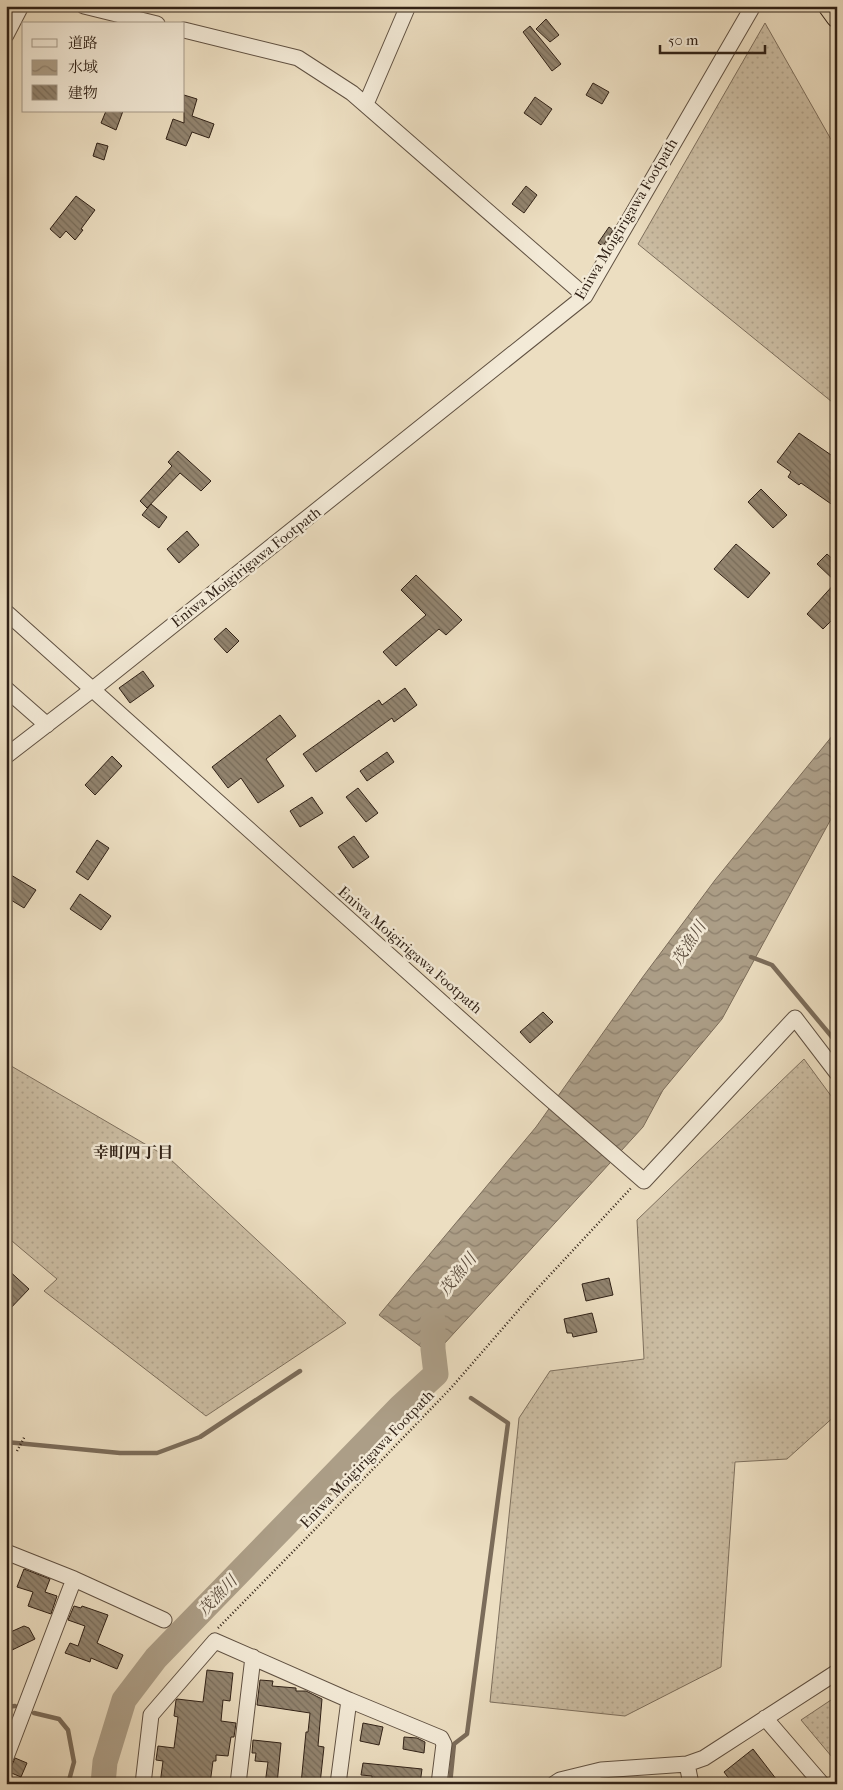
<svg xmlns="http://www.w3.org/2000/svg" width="843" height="1790" font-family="'IM FELL French Canon','Noto Serif JP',serif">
<defs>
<pattern id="grass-dots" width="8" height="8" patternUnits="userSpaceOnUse" patternTransform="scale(1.25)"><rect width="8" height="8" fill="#ccbea4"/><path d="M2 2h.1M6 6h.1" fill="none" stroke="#b0a38c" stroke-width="1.8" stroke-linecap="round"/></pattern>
<pattern id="water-waves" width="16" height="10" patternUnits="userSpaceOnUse" patternTransform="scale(1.25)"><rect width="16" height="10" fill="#ac9e87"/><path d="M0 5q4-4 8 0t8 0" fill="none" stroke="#8d806d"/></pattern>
<pattern id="building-back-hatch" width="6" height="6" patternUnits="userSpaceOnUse" patternTransform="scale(1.25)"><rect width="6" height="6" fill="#92846f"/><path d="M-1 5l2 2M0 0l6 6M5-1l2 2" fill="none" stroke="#786c5a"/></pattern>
</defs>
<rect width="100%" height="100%" fill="#ecdec1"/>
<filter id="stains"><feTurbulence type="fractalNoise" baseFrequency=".004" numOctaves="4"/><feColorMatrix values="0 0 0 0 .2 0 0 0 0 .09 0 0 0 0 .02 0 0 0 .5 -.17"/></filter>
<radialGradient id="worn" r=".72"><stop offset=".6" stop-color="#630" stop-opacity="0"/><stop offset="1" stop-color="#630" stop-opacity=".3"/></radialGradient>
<path fill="url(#grass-dots)" stroke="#7e705e" d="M 765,23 L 837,150 L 837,406 L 638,244 Z
M 804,1059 L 837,1104 L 837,1414 L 787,1459 L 735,1462 L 721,1667 L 625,1716 L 490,1702 L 519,1418 L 550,1371 L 644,1359 L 637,1220 Z
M 6,1063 L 169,1158 L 346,1323 L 206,1416 L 44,1291 L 57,1279 L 6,1236 Z
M 837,1696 L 837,1763 L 801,1720 Z"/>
<path fill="url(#water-waves)" stroke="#7b6c5a" d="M 837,730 L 837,808 L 722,1019 L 663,1090 L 643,1127 L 433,1356 L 379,1315 L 536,1127 L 642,978 L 715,880 Z"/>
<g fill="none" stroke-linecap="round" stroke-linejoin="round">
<path stroke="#7b6c5a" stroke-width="4.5" d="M 751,957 L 772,965 L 837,1043
M 6,1442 L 120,1453 L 157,1453 L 200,1437 L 300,1371
M 6,1707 L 15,1706
M 34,1713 L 59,1719 L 68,1730 L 74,1762 L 68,1784
M 450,1784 L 454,1744 L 467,1734 L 508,1423 L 471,1398"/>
<path stroke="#ac9e87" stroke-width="25" d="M 103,1784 L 105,1762 L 124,1700 L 156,1658 L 400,1407 L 436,1374 L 433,1349 L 433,1320"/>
</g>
<path fill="url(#building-back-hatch)" stroke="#312217" d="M 546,19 L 559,35 L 550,42 L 536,29 Z
M 530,26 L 561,64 L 552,71 L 523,32 Z
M 593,83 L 609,92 L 602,104 L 586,95 Z
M 184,95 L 197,99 L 192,116 L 214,124 L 209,138 L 192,132 L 186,146 L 166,139 L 173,119 L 184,123 Z
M 535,97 L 552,109 L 541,125 L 524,113 Z
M 106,111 L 123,111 L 116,130 L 101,123 Z
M 97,143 L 108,146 L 104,160 L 93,156 Z
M 526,186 L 537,195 L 524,213 L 512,204 Z
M 76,196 L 95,210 L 81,229 L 83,230 L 75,240 L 66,231 L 60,238 L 50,229 Z
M 609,227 L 613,230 L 603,246 L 598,243 Z
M 799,433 L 837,459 L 837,508 L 801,483 L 799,485 L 788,477 L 791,472 L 777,462 Z
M 178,451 L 211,481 L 201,491 L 180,473 L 147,508 L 140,501 L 172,466 L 168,462 Z
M 761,489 L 787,515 L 773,528 L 748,502 Z
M 151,504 L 167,517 L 159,528 L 142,515 Z
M 187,531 L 199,545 L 179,563 L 167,549 Z
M 736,544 L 770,573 L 748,598 L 714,569 Z
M 827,554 L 837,563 L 837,615 L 823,629 L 807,614 L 836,582 L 817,564 Z
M 416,575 L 462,620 L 446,635 L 439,629 L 396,666 L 383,652 L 426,615 L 401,590 Z
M 226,628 L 239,641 L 227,653 L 214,639 Z
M 143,671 L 154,686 L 130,703 L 119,688 Z
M 405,688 L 417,705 L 394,722 L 392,718 L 316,772 L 303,754 L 379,700 L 382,705 Z
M 280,715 L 296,736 L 266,759 L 284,786 L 258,803 L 241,778 L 228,788 L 212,767 Z
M 387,752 L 394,762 L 367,781 L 360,771 Z
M 112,756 L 122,766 L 95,795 L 85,785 Z
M 358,788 L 378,813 L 366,822 L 346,797 Z
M 312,797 L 323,813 L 300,827 L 290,811 Z
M 354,836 L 369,857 L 353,868 L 338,847 Z
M 97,840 L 109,848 L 88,880 L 76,872 Z
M 6,872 L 36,890 L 24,908 L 6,897 Z
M 80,894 L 111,916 L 101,930 L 70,909 Z
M 543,1012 L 553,1022 L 530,1043 L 520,1032 Z
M 6,1268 L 29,1289 L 6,1313 Z
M 609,1278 L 613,1295 L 586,1301 L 582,1284 Z
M 592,1313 L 597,1332 L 573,1337 L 572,1333 L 567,1333 L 564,1319 Z
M 24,1569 L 50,1579 L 45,1592 L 57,1596 L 51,1614 L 28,1606 L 33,1592 L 17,1587 Z
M 74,1606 L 81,1608 L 82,1606 L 108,1615 L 97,1643 L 123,1655 L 117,1669 L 91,1658 L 90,1662 L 65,1653 L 70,1643 L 78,1646 L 85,1626 L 68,1620 Z
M 24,1626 L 29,1628 L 35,1639 L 10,1651 L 6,1643 L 6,1634 Z
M 207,1670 L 233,1673 L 230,1701 L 223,1700 L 221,1721 L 236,1723 L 234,1737 L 231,1737 L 228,1756 L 216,1755 L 216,1761 L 213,1761 L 210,1784 L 160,1784 L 163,1761 L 156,1760 L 158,1746 L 174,1748 L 178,1717 L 174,1716 L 176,1700 L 177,1699 L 203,1702 Z
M 260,1680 L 273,1681 L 272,1686 L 296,1688 L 296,1691 L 306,1691 L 322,1699 L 318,1746 L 324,1747 L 320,1784 L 301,1784 L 306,1732 L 308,1732 L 310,1713 L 257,1705 Z
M 363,1723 L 383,1727 L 379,1745 L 360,1741 Z
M 404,1737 L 417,1738 L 425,1742 L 424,1753 L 403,1749 Z
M 253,1740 L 281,1743 L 277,1784 L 265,1784 L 268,1762 L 255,1761 L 256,1753 L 252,1753 Z
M 753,1749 L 780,1784 L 733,1784 L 724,1772 Z
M 15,1758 L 27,1763 L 21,1777 L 9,1772 Z
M 363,1763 L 422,1769 L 420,1784 L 388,1780 L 387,1784 L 372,1784 L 372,1776 L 361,1775 Z"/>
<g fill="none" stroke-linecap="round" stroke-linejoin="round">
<g stroke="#605142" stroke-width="17">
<path id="minor" d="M 84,6 L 157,24
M 184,30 L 298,58 L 352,93 L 585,296
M 6,35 L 21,6
M 366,104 L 408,6
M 6,612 L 543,1093 L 644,1181 L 795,1018 L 837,1073
M 6,689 L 47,725
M 6,756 L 93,689 L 585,296 L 753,6
M 6,1552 L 74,1579 L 164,1620
M 765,1718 L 822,1784
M 6,1757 L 74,1579
M 687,1764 L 691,1784
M 143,1784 L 151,1715 L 215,1641 L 349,1700 L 441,1738 L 444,1744 L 439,1784
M 238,1784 L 253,1657
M 338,1784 L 349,1700
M 554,1784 L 560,1780 L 601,1770 L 687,1764 L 704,1758 L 837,1672"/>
</g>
<g stroke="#312217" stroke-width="23">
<path id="highway" d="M 829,6 L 837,17"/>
</g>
<path stroke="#312217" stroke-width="2.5" stroke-dasharray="1 2.5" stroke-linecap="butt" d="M 17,1451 L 25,1436
M 218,1628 L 323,1521 L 451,1388 L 536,1290 L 632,1187"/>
<use href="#minor" stroke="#f3ead7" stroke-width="15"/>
<use href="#highway" stroke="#ecdec1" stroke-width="21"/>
</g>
<g text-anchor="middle" stroke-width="5" stroke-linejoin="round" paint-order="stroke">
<g font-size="15" fill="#312217" stroke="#f3ead7">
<text transform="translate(626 219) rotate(-59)" y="5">Eniwa Moigirigawa Footpath</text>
<text transform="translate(246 567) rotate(-38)" y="5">Eniwa Moigirigawa Footpath</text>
<text transform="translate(410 950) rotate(41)" y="5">Eniwa Moigirigawa Footpath</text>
<text transform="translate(367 1459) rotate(-46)" y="5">Eniwa Moigirigawa Footpath</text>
</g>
<g font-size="16" font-style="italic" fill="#5c4d3e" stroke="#f3ead7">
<text transform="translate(688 943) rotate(-57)" y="6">茂漁川</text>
<text transform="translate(457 1274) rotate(-51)" y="6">茂漁川</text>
<text transform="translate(217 1595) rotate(-46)" y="6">茂漁川</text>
</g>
<g font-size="16" font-weight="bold" fill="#312217" stroke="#f3ead7">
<text x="133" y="1158">幸町四丁目</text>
</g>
</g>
<rect width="843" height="1790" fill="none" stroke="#ecdec1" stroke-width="25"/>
<rect x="8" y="8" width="828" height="1775" fill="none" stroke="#312217" stroke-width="2.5"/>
<rect x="12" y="12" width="818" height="1765" fill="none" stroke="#312217"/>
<rect x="22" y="22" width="162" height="90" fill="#f3ead7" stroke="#a59a8a"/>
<rect x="32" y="39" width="25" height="8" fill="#f3ead7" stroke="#a59a8a"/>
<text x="68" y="48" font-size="15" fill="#312217">道路</text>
<rect x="32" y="60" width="25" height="15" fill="url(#water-waves)" stroke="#a59a8a"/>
<text x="68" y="72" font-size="15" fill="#312217">水域</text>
<rect x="32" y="85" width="25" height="15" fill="url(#building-back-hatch)" stroke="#a59a8a"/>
<text x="68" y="98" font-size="15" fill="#312217">建物</text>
<path d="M660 45v8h105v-8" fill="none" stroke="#312217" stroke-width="2.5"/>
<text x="668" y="45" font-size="15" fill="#312217" stroke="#f3ead7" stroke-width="4" paint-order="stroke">50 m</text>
<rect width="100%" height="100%" filter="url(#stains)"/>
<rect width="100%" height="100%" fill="url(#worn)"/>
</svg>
